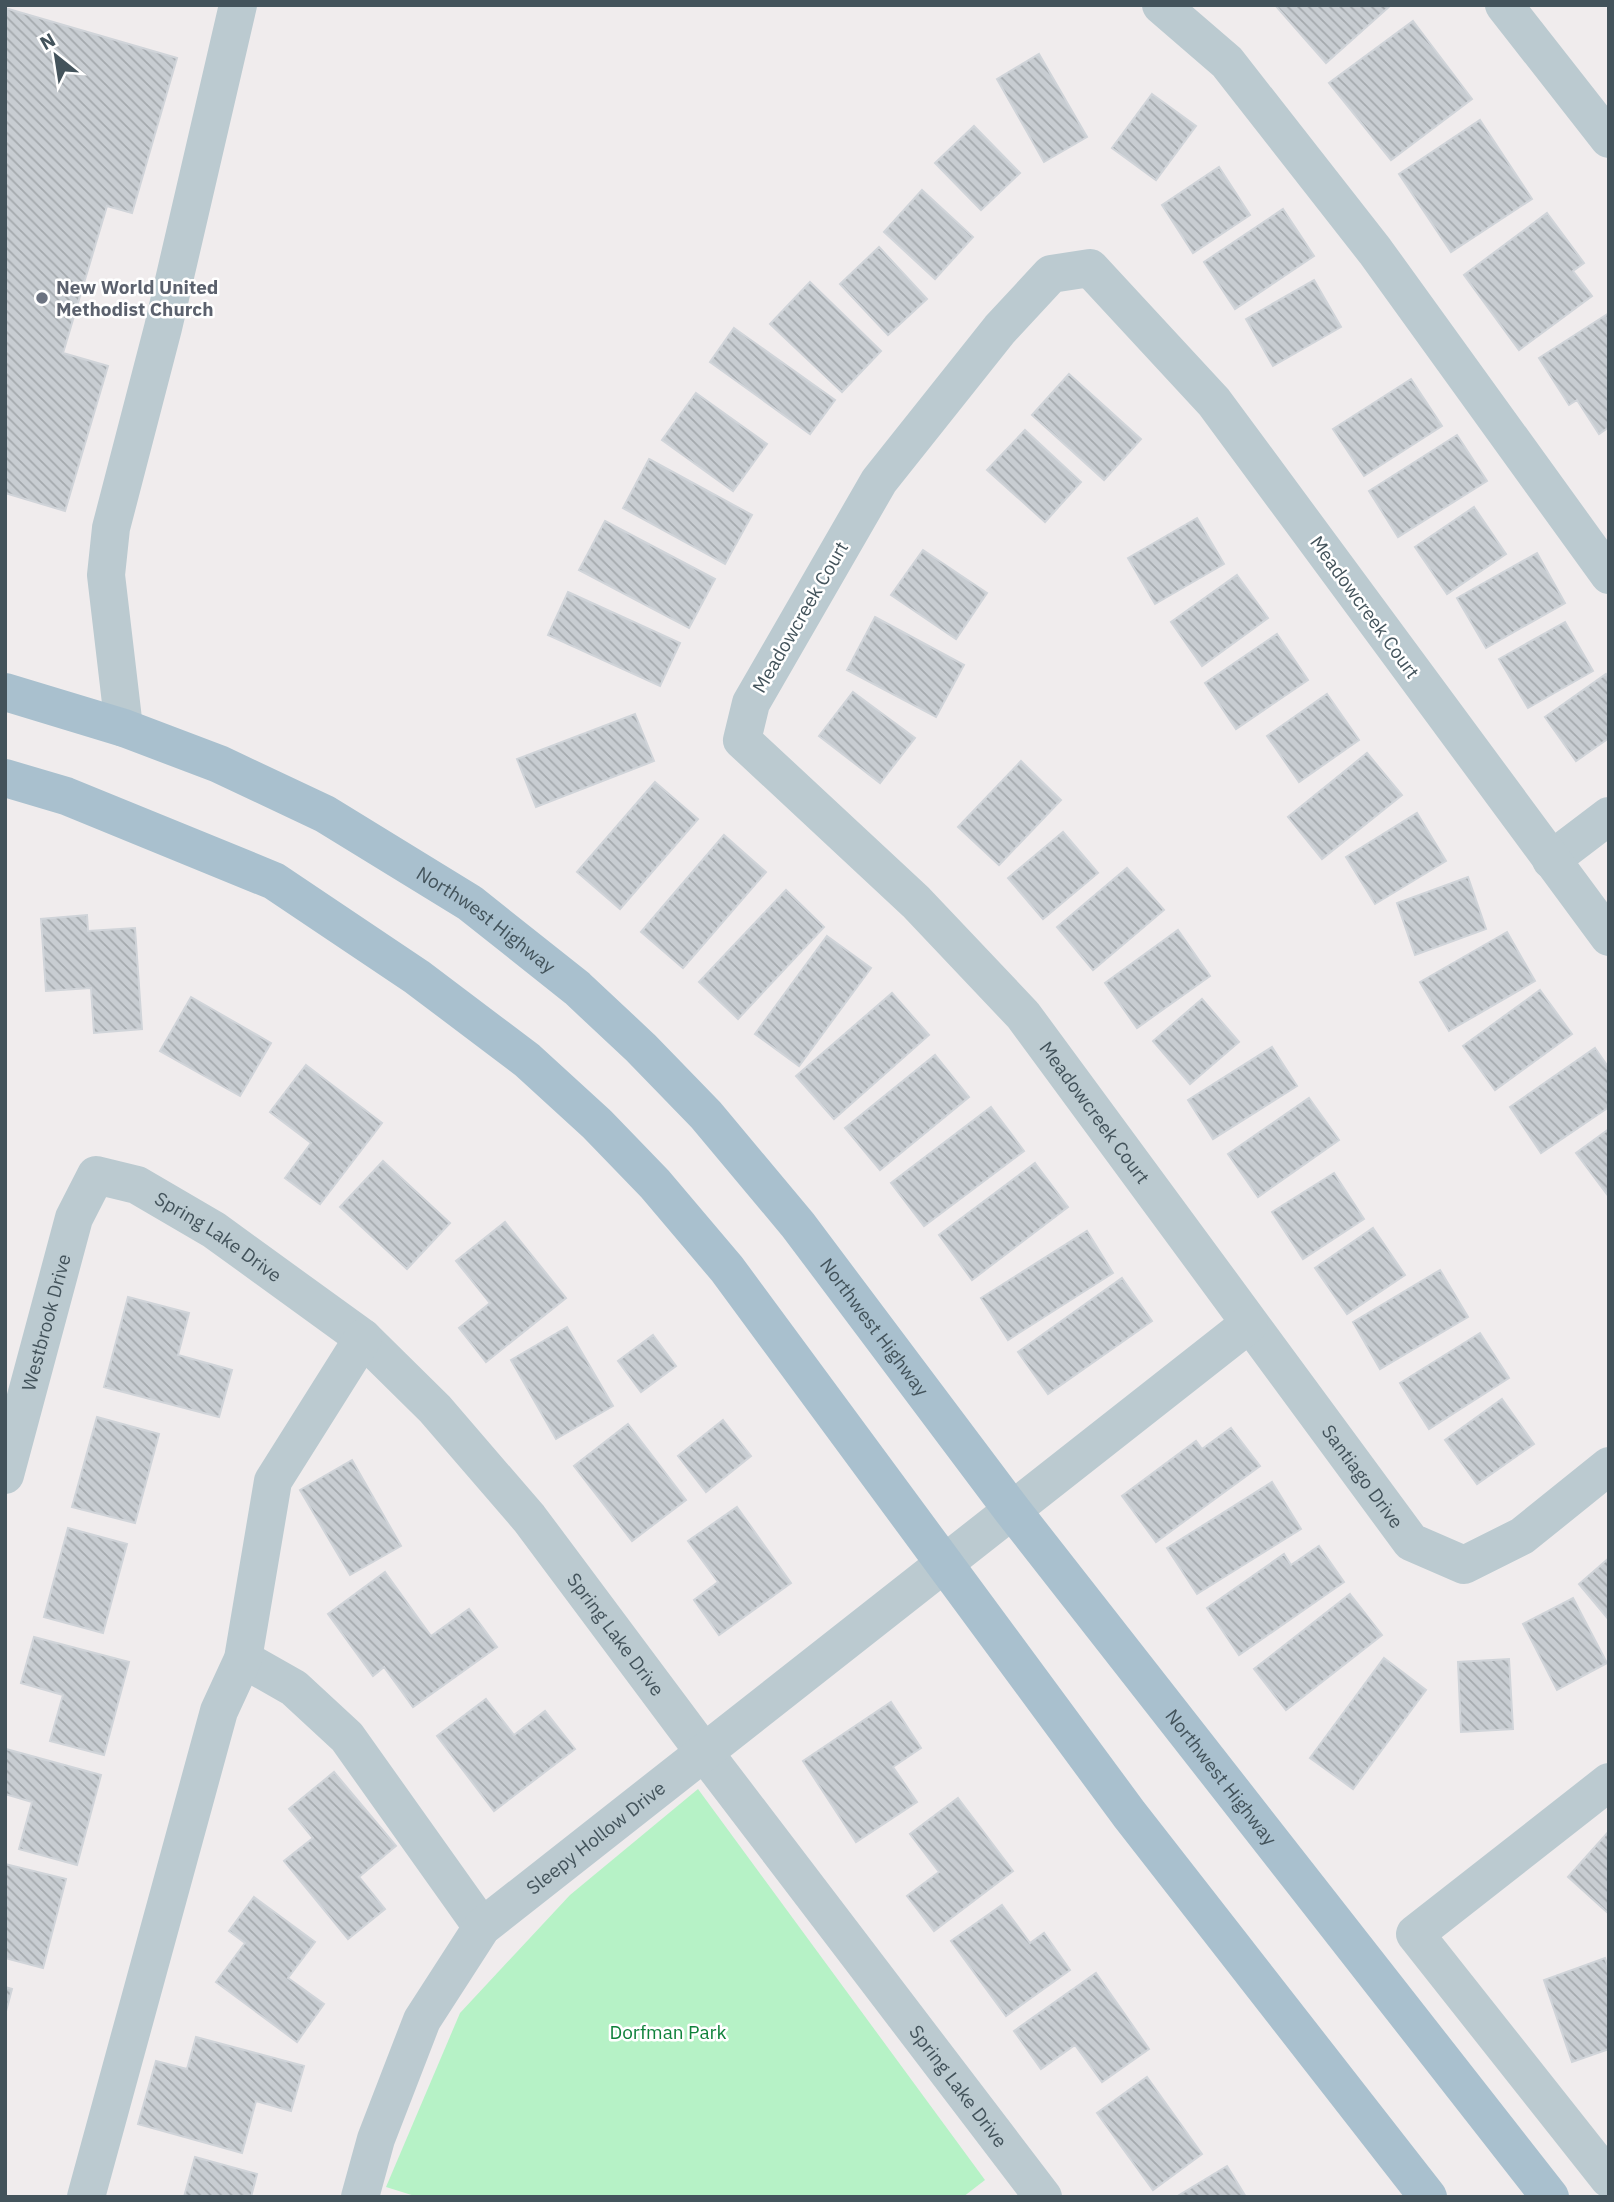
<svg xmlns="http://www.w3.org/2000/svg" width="1614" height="2202" font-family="'IBM Plex Sans',sans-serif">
<defs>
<pattern id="building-back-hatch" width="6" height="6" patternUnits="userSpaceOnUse" patternTransform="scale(1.75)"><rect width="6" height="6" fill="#c8cdd2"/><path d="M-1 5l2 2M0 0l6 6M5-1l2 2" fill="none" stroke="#a4a9ad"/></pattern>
</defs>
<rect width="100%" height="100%" fill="#f0eced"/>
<path fill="#b6f2c6" d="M 698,1789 L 985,2180 L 963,2197 L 418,2197 L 386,2187 L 460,2013 L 570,1895 Z"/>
<path fill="url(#building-back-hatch)" stroke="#d0d4d9" stroke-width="2" d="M 1275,5 L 1391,5 L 1326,63 Z
M 5,8 L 177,58 L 132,213 L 107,206 L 63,353 L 108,366 L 65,511 L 5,493 Z
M 1413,21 L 1472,99 L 1391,160 L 1329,83 Z
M 1039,54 L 1087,137 L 1044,162 L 997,79 Z
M 1152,94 L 1196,126 L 1156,180 L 1112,148 Z
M 1480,120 L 1532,199 L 1451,252 L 1399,174 Z
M 974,126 L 1020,173 L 981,210 L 935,163 Z
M 1219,167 L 1250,215 L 1193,253 L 1162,205 Z
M 922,190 L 973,237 L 935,279 L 884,232 Z
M 1283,209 L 1314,256 L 1235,309 L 1204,262 Z
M 1547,213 L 1584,263 L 1573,271 L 1592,296 L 1519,350 L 1464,275 Z
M 879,247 L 927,299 L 888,335 L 840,284 Z
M 1314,280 L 1341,327 L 1273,366 L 1246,319 Z
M 810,282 L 881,351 L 842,392 L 770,324 Z
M 1609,313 L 1609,427 L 1599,434 L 1577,400 L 1569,405 L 1539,358 Z
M 734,328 L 835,400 L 810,434 L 710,362 Z
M 1069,374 L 1141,439 L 1104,480 L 1032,415 Z
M 1411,379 L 1442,426 L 1364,476 L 1333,429 Z
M 696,393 L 767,444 L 733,491 L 662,440 Z
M 1025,430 L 1081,482 L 1045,522 L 987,470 Z
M 1457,435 L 1487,481 L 1398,537 L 1369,491 Z
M 649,459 L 752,515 L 725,564 L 623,508 Z
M 1474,507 L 1506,554 L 1447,594 L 1415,547 Z
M 1197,518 L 1224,564 L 1155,604 L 1128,558 Z
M 605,521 L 715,579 L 689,628 L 579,570 Z
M 923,550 L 987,593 L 956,639 L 891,595 Z
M 1537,553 L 1565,603 L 1486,648 L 1457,598 Z
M 1237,575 L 1268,618 L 1202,666 L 1171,622 Z
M 568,592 L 680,643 L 660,686 L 548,635 Z
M 875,617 L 964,665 L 936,717 L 847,670 Z
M 1565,622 L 1593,671 L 1528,708 L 1499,659 Z
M 1277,634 L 1308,680 L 1236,729 L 1205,683 Z
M 1606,674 L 1609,678 L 1609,738 L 1576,761 L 1545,717 Z
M 853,692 L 915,738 L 880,783 L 819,736 Z
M 1327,694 L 1359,740 L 1299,782 L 1267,736 Z
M 635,714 L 654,761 L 536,807 L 517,759 Z
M 1367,753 L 1402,795 L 1322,859 L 1288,817 Z
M 1021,761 L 1061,800 L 999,865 L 958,827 Z
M 655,782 L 698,819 L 620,909 L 577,872 Z
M 1417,813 L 1446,861 L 1375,904 L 1346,857 Z
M 1063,832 L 1098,873 L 1043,919 L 1008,878 Z
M 724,835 L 766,872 L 683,968 L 641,932 Z
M 1127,868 L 1164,910 L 1093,970 L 1057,927 Z
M 1468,877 L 1486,929 L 1415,955 L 1397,903 Z
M 786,890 L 824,927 L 738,1019 L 699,982 Z
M 87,915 L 88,931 L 135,928 L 142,1029 L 94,1033 L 91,988 L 46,991 L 41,919 Z
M 1178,930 L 1210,976 L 1137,1028 L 1105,983 Z
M 1507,932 L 1535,981 L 1449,1031 L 1420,982 Z
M 827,936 L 871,968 L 799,1066 L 755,1034 Z
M 1540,990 L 1572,1034 L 1495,1090 L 1463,1046 Z
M 892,993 L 929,1035 L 834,1119 L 796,1076 Z
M 191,997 L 271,1043 L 240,1096 L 160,1051 Z
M 1202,999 L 1239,1042 L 1190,1084 L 1153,1041 Z
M 1272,1047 L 1297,1086 L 1213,1139 L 1188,1100 Z
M 1595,1048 L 1609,1068 L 1609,1107 L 1541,1153 L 1510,1107 Z
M 935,1055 L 969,1097 L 880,1170 L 845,1128 Z
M 306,1065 L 382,1123 L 320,1204 L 285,1178 L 311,1143 L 270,1112 Z
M 1309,1098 L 1339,1140 L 1258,1197 L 1228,1154 Z
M 991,1107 L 1024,1151 L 924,1226 L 891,1183 Z
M 1609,1129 L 1609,1197 L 1576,1153 Z
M 383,1161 L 450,1223 L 407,1269 L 340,1207 Z
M 1035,1163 L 1068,1207 L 972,1280 L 939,1235 Z
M 1334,1173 L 1364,1219 L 1303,1259 L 1272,1212 Z
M 505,1222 L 566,1298 L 486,1362 L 459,1328 L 490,1303 L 456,1261 Z
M 1373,1228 L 1405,1275 L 1347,1314 L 1315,1268 Z
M 1087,1231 L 1113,1273 L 1008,1340 L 981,1298 Z
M 1440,1270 L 1468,1317 L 1380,1369 L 1353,1322 Z
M 1122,1278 L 1152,1321 L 1048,1394 L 1018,1352 Z
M 128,1297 L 189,1313 L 178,1355 L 232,1370 L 219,1417 L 104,1387 Z
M 567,1327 L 613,1406 L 556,1439 L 511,1360 Z
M 1480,1333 L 1509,1378 L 1429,1429 L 1400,1383 Z
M 653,1335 L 676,1366 L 641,1392 L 618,1361 Z
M 1502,1399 L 1534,1444 L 1477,1484 L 1445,1440 Z
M 97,1417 L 159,1434 L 135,1523 L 72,1507 Z
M 723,1420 L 751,1456 L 706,1492 L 678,1456 Z
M 628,1424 L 686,1500 L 632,1541 L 574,1466 Z
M 1231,1428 L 1260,1466 L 1156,1542 L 1122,1496 L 1196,1441 L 1202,1449 Z
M 352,1460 L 401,1546 L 350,1575 L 300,1490 Z
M 1272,1482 L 1301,1529 L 1197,1594 L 1167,1548 Z
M 737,1507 L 791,1583 L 719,1635 L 694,1600 L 718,1582 L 688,1541 Z
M 68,1528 L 127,1544 L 103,1633 L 44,1617 Z
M 1319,1546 L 1344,1582 L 1239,1655 L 1207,1608 L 1284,1554 L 1291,1565 Z
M 1609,1558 L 1609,1620 L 1579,1584 Z
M 385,1572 L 431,1636 L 469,1609 L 497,1647 L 413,1707 L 384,1667 L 373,1676 L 328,1614 Z
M 1350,1594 L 1382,1635 L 1286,1710 L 1254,1669 Z
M 1573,1598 L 1607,1663 L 1557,1690 L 1523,1624 Z
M 34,1637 L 129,1662 L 104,1755 L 50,1741 L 63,1695 L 21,1683 Z
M 1384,1658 L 1426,1690 L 1353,1789 L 1310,1758 Z
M 1509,1659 L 1513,1729 L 1461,1732 L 1458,1662 Z
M 486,1699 L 514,1735 L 545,1711 L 575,1749 L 494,1811 L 437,1736 Z
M 891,1702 L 921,1748 L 893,1767 L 917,1802 L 856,1842 L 803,1761 Z
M 6,1749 L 101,1775 L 77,1865 L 19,1849 L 32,1802 L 5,1794 Z
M 334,1772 L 396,1846 L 359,1877 L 385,1909 L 348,1939 L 284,1861 L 313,1838 L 289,1809 Z
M 958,1798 L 1013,1871 L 934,1931 L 907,1896 L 939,1872 L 910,1834 Z
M 1609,1831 L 1609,1914 L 1568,1877 Z
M 5,1864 L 66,1879 L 43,1968 L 5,1958 Z
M 254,1897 L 315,1942 L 288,1978 L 324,2004 L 297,2042 L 216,1982 L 245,1943 L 229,1931 Z
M 1002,1905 L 1030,1943 L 1044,1933 L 1070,1970 L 1006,2016 L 951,1941 Z
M 1605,1958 L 1609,1970 L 1609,2049 L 1572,2062 L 1544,1980 Z
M 1096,1973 L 1149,2049 L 1102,2082 L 1075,2045 L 1041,2069 L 1014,2031 Z
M 5,1987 L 12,1989 L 5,2015 Z
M 196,2037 L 304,2066 L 291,2111 L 256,2101 L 242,2153 L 138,2124 L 156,2061 L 187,2069 Z
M 1147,2077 L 1202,2154 L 1153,2190 L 1097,2113 Z
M 195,2157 L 257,2174 L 251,2197 L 184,2197 Z
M 1227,2166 L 1246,2197 L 1176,2197 Z"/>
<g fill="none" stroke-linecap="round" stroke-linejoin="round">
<g stroke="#bbcad0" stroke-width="38">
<path d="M 1161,5 L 1227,62 L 1375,251 L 1609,575"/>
<path d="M 1504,5 L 1609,139"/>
<path d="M 124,728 L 106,575 L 111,528 L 163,328 L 238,5"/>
<path d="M 1551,860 L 1609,816"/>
<path id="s1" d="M 1609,937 L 1214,402 L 1090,268 L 1051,274 L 1000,329 L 879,481 L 751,703 L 742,740 L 916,902 L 1023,1015 L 1411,1542 L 1464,1565 L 1522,1536 L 1609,1466"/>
<path id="s2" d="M 5,1475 L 74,1218 L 96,1175 L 137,1185 L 214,1230 L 363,1338 L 435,1409 L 529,1518 L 703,1751 L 1043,2197"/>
<path d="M 243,1659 L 294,1688 L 347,1737 L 482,1927"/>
<path d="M 1609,1782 L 1415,1934 L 1609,2179"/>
<path d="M 86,2197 L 219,1711 L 243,1659 L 273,1481 L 363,1338"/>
<path id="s3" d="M 360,2197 L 376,2139 L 422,2020 L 482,1927 L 1249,1324"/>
</g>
<g stroke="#a9c0ce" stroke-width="38">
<path id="s4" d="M 5,692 L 124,728 L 219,764 L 325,814 L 470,903 L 577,988 L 641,1048 L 706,1115 L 798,1225 L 1012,1510 L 1550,2197"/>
<path d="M 5,778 L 66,796 L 274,881 L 417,977 L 527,1060 L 597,1124 L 655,1184 L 727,1269 L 1129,1814 L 1428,2197"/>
</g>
</g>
<circle fill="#6b7280" stroke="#fff" stroke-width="2.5" cx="42" cy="298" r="7"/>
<g text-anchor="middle" stroke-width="5" stroke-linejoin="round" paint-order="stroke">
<g font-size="19" font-weight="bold" fill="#5b616d" stroke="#fff" text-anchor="start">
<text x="56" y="294">New World United<tspan x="56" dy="22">Methodist Church</tspan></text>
</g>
<g font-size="19" fill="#43535b" stroke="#fff">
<text transform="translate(1365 607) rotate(54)" y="7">Meadowcreek Court</text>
<text transform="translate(800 617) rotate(-60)" y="7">Meadowcreek Court</text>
<text dy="7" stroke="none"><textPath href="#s4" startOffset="536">Northwest Highway</textPath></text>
<text dy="7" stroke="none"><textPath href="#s1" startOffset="1965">Meadowcreek Court</textPath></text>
<text dy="7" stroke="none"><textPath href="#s2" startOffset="453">Spring Lake Drive</textPath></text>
<text dy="7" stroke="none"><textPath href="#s2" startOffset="158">Westbrook Drive</textPath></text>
<text dy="7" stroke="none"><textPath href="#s4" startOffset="1102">Northwest Highway</textPath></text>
<text dy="7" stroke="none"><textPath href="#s1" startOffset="2417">Santiago Drive</textPath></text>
<text dy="7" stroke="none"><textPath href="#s2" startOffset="1020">Spring Lake Drive</textPath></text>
<text dy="7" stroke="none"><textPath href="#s4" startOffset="1670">Northwest Highway</textPath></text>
<text dy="7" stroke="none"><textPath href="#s3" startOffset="443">Sleepy Hollow Drive</textPath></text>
<text dy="7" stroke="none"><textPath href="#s2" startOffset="1587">Spring Lake Drive</textPath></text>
</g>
<g font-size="19" fill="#0f823b" stroke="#fff">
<text x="668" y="2039">Dorfman Park</text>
</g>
</g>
<rect width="1614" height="2202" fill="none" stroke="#43535b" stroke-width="14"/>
<g transform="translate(56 56) rotate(330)" stroke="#ffffff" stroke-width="5" paint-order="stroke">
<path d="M0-5L12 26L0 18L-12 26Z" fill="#43535b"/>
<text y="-10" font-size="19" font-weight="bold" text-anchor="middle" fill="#43535b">N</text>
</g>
</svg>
